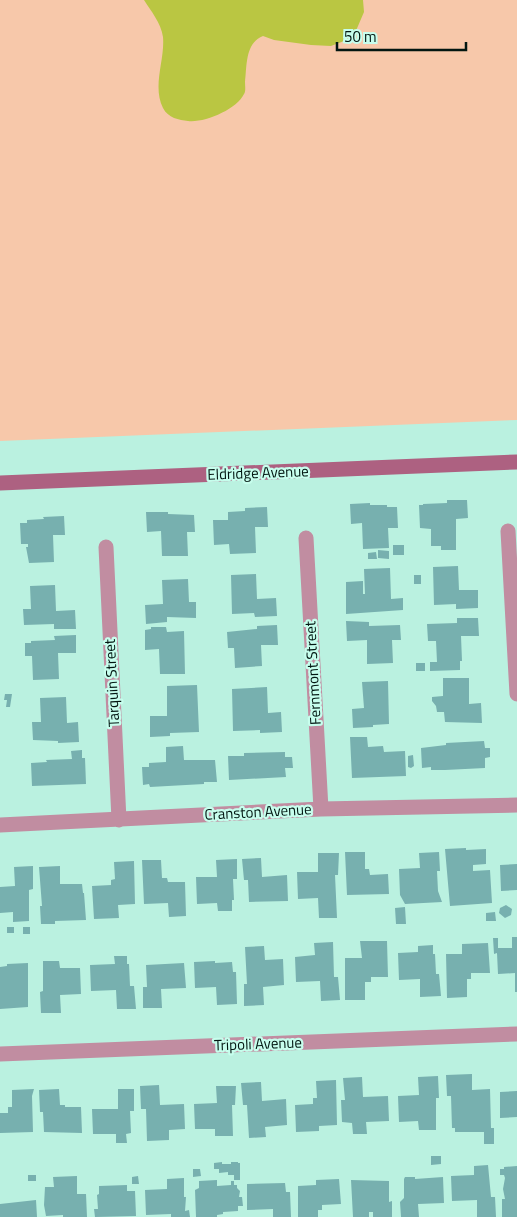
<svg xmlns="http://www.w3.org/2000/svg" width="517" height="1217" font-family="'Titillium Web',sans-serif">
<rect width="100%" height="100%" fill="#baf1e0"/>
<path fill="#f7c8aa" d="M 0,0 L 517,0 L 517,420 L 0,441 Z"/>
<path fill="#bac642" d="M 144,0 L 363,0 L 364,12 L 355,33 L 344,41 L 331,46 L 311,45 L 274,40 L 263,36 C 245,43 247,66 245,82 C 245,86 246,91 244,94 C 237,109 205,123 188,121 C 179,120 168,118 163,108 C 152,86 165,60 163,37 C 161,23 151,11 144,0 Z"/>
<path fill="#77b0af" d="M 447,500 L 467,500 L 468,518 L 456,519 L 456,550 L 441,550 L 441,546 L 431,546 L 431,529 L 420,528 L 419,505 L 423,505 L 423,504 L 447,503 Z
M 370,503 L 370,505 L 387,505 L 387,507 L 397,507 L 398,528 L 388,528 L 389,548 L 363,549 L 362,523 L 351,524 L 350,504 Z
M 267,507 L 268,527 L 255,527 L 256,553 L 230,554 L 229,544 L 214,545 L 213,520 L 228,520 L 228,512 L 245,511 L 245,508 Z
M 146,512 L 168,512 L 168,514 L 194,515 L 195,532 L 187,532 L 188,556 L 162,556 L 161,531 L 147,532 Z
M 64,516 L 65,535 L 53,535 L 54,562 L 29,563 L 26,547 L 28,547 L 28,544 L 21,544 L 20,523 L 27,523 L 27,520 L 44,519 L 43,517 Z
M 393,545 L 404,545 L 404,555 L 393,555 Z
M 378,550 L 389,551 L 389,559 L 378,558 Z
M 376,552 L 377,559 L 368,559 L 368,553 Z
M 458,566 L 459,590 L 478,590 L 478,608 L 456,609 L 456,604 L 434,605 L 433,567 Z
M 390,568 L 391,599 L 403,598 L 403,610 L 346,614 L 346,582 L 363,581 L 363,594 L 365,594 L 364,569 Z
M 256,574 L 257,599 L 276,598 L 277,616 L 255,617 L 254,613 L 232,614 L 231,575 Z
M 414,575 L 421,575 L 421,584 L 414,584 Z
M 188,579 L 189,602 L 196,602 L 196,618 L 167,617 L 167,622 L 146,624 L 145,605 L 163,604 L 162,580 Z
M 55,585 L 56,611 L 75,610 L 76,629 L 54,629 L 54,624 L 24,625 L 23,609 L 31,609 L 30,586 Z
M 457,618 L 478,618 L 479,636 L 461,636 L 462,661 L 460,661 L 460,670 L 430,671 L 430,662 L 437,662 L 436,641 L 428,641 L 427,624 L 457,623 Z
M 346,621 L 369,622 L 369,626 L 400,625 L 401,640 L 392,640 L 393,663 L 367,664 L 367,640 L 347,641 Z
M 277,625 L 278,645 L 261,645 L 262,666 L 235,668 L 234,648 L 228,648 L 227,632 L 257,629 L 257,626 Z
M 151,627 L 166,627 L 167,632 L 184,631 L 185,674 L 160,674 L 159,649 L 145,650 L 145,630 L 151,629 Z
M 76,635 L 76,653 L 58,653 L 59,679 L 33,680 L 32,656 L 25,656 L 25,643 L 31,643 L 31,641 L 55,640 L 54,636 Z
M 416,663 L 425,663 L 425,671 L 416,671 Z
M 443,678 L 469,678 L 469,704 L 481,703 L 482,723 L 445,722 L 444,712 L 437,712 L 436,706 L 432,701 L 432,697 L 443,696 Z
M 388,681 L 389,724 L 373,725 L 373,727 L 353,728 L 352,709 L 364,708 L 362,682 Z
M 197,685 L 199,732 L 170,733 L 170,736 L 150,737 L 150,716 L 167,716 L 167,686 Z
M 267,687 L 268,713 L 281,712 L 282,732 L 260,733 L 260,730 L 233,731 L 232,689 Z
M 5,694 L 12,694 L 10,707 L 6,707 L 7,700 L 4,700 Z
M 66,697 L 67,723 L 78,722 L 79,742 L 58,743 L 58,741 L 33,740 L 32,722 L 41,722 L 40,698 Z
M 350,737 L 367,737 L 368,747 L 383,746 L 384,752 L 405,751 L 406,776 L 352,778 Z
M 484,741 L 485,748 L 490,748 L 490,757 L 485,758 L 485,768 L 445,770 L 431,770 L 431,767 L 422,768 L 421,748 L 446,745 L 446,743 Z
M 183,746 L 184,760 L 215,760 L 217,782 L 204,782 L 204,784 L 150,787 L 149,784 L 143,785 L 142,767 L 149,767 L 149,763 L 166,762 L 166,747 Z
M 82,750 L 82,758 L 85,758 L 86,784 L 32,786 L 31,763 L 47,762 L 46,760 L 72,759 L 71,751 Z
M 285,752 L 285,757 L 292,757 L 293,768 L 285,768 L 286,777 L 229,780 L 228,756 L 244,756 L 244,753 Z
M 413,755 L 414,766 L 411,768 L 408,767 L 408,756 Z
M 466,848 L 466,850 L 486,849 L 486,864 L 473,865 L 473,871 L 490,870 L 492,903 L 450,906 L 445,849 Z
M 345,852 L 365,852 L 365,869 L 369,869 L 370,875 L 388,874 L 389,894 L 347,895 Z
M 439,852 L 440,871 L 437,871 L 438,891 L 442,902 L 405,904 L 400,895 L 399,869 L 420,868 L 419,853 Z
M 318,853 L 339,853 L 338,875 L 335,875 L 337,918 L 319,918 L 318,898 L 298,899 L 297,872 L 318,872 Z
M 261,858 L 262,877 L 287,875 L 288,901 L 249,902 L 248,880 L 244,880 L 242,859 Z
M 237,859 L 237,879 L 233,879 L 234,900 L 232,900 L 232,911 L 218,911 L 217,903 L 197,904 L 196,877 L 217,877 L 216,860 Z
M 142,860 L 161,860 L 162,878 L 167,878 L 168,882 L 185,882 L 186,916 L 169,917 L 168,903 L 144,904 Z
M 134,861 L 135,904 L 118,905 L 119,918 L 94,919 L 92,886 L 111,885 L 111,880 L 115,879 L 114,862 Z
M 517,864 L 517,890 L 501,891 L 500,865 Z
M 33,866 L 33,889 L 29,890 L 29,921 L 13,922 L 13,912 L 0,913 L 0,887 L 15,886 L 14,867 Z
M 60,866 L 60,884 L 82,884 L 83,893 L 84,893 L 86,920 L 55,921 L 55,924 L 41,924 L 40,906 L 42,906 L 39,867 Z
M 506,905 L 512,909 L 511,915 L 505,918 L 499,913 L 500,908 Z
M 405,907 L 406,924 L 396,924 L 395,908 Z
M 495,912 L 496,921 L 486,921 L 486,913 Z
M 7,927 L 14,927 L 14,933 L 7,933 Z
M 23,927 L 30,927 L 30,934 L 23,934 Z
M 512,937 L 517,937 L 517,992 L 515,992 L 515,973 L 498,974 L 497,953 L 494,954 L 493,938 L 498,938 L 498,948 L 512,948 Z
M 360,941 L 387,941 L 388,977 L 371,977 L 371,982 L 365,982 L 365,1000 L 345,1000 L 345,958 L 362,958 Z
M 333,942 L 334,977 L 338,977 L 340,1000 L 321,1001 L 320,981 L 296,982 L 295,957 L 315,955 L 314,943 Z
M 488,943 L 490,973 L 471,973 L 471,979 L 467,979 L 467,997 L 447,998 L 446,954 L 462,954 L 462,944 Z
M 433,945 L 433,954 L 435,954 L 436,974 L 439,974 L 441,996 L 420,997 L 420,979 L 399,980 L 398,953 L 418,952 L 418,946 Z
M 264,946 L 265,960 L 283,959 L 284,985 L 263,987 L 264,1005 L 244,1006 L 244,984 L 247,984 L 245,947 Z
M 114,956 L 127,956 L 127,964 L 129,964 L 130,986 L 134,986 L 136,1009 L 117,1009 L 116,990 L 91,991 L 90,965 L 115,964 Z
M 43,961 L 59,961 L 60,968 L 80,968 L 81,994 L 60,995 L 61,1013 L 41,1013 L 40,992 L 43,991 Z
M 215,961 L 215,963 L 232,962 L 233,972 L 236,972 L 237,1004 L 217,1005 L 216,987 L 195,988 L 194,962 Z
M 28,963 L 28,1007 L 0,1009 L 0,967 L 7,966 L 7,964 Z
M 184,963 L 186,988 L 161,989 L 162,1008 L 143,1008 L 143,987 L 147,987 L 146,965 Z
M 472,1074 L 472,1090 L 490,1089 L 491,1128 L 494,1128 L 494,1144 L 484,1144 L 484,1132 L 455,1132 L 455,1128 L 452,1128 L 451,1096 L 447,1096 L 446,1075 Z
M 438,1076 L 439,1098 L 436,1098 L 436,1130 L 419,1130 L 418,1121 L 399,1122 L 398,1096 L 419,1095 L 418,1077 Z
M 362,1077 L 363,1097 L 388,1096 L 389,1121 L 366,1122 L 367,1134 L 353,1134 L 352,1123 L 342,1122 L 341,1100 L 345,1100 L 343,1078 Z
M 336,1080 L 337,1125 L 319,1126 L 319,1131 L 296,1132 L 295,1105 L 313,1104 L 313,1098 L 317,1098 L 316,1081 Z
M 261,1082 L 262,1101 L 286,1099 L 287,1125 L 265,1127 L 266,1137 L 249,1138 L 247,1105 L 243,1105 L 241,1083 Z
M 159,1085 L 160,1105 L 184,1104 L 185,1129 L 169,1130 L 169,1140 L 147,1141 L 146,1109 L 141,1109 L 140,1086 Z
M 216,1086 L 236,1086 L 235,1105 L 232,1105 L 233,1136 L 215,1136 L 215,1129 L 195,1129 L 194,1104 L 217,1103 Z
M 34,1089 L 32,1096 L 33,1132 L 0,1133 L 0,1113 L 8,1113 L 8,1107 L 12,1107 L 12,1090 Z
M 59,1089 L 60,1105 L 65,1105 L 65,1107 L 81,1107 L 82,1133 L 44,1132 L 43,1112 L 40,1112 L 39,1090 Z
M 118,1089 L 134,1089 L 134,1111 L 130,1111 L 131,1133 L 126,1134 L 127,1143 L 116,1143 L 116,1134 L 93,1134 L 92,1109 L 118,1109 Z
M 517,1091 L 517,1117 L 500,1118 L 500,1092 Z
M 431,1156 L 441,1156 L 441,1164 L 431,1165 Z
M 222,1162 L 222,1164 L 231,1164 L 231,1162 L 238,1162 L 238,1163 L 240,1163 L 240,1180 L 234,1180 L 234,1175 L 228,1175 L 228,1172 L 219,1173 L 219,1169 L 214,1169 L 214,1163 Z
M 488,1165 L 491,1197 L 495,1197 L 496,1217 L 477,1217 L 477,1200 L 452,1201 L 451,1176 L 474,1175 L 474,1166 Z
M 517,1166 L 517,1217 L 502,1217 L 502,1199 L 505,1199 L 503,1189 L 505,1178 L 504,1175 L 500,1175 L 500,1169 L 504,1169 L 504,1167 Z
M 193,1169 L 200,1169 L 201,1176 L 193,1177 Z
M 28,1175 L 36,1175 L 36,1181 L 28,1181 Z
M 77,1176 L 77,1194 L 86,1194 L 87,1217 L 63,1217 L 63,1215 L 46,1216 L 44,1205 L 45,1187 L 54,1187 L 53,1177 Z
M 138,1176 L 139,1184 L 132,1184 L 132,1177 Z
M 405,1177 L 415,1177 L 415,1179 L 443,1177 L 444,1203 L 418,1204 L 419,1217 L 401,1217 L 400,1202 L 404,1198 L 404,1179 Z
M 184,1178 L 184,1197 L 186,1197 L 185,1211 L 189,1210 L 190,1217 L 171,1217 L 171,1214 L 146,1215 L 145,1190 L 167,1189 L 167,1179 Z
M 339,1179 L 341,1204 L 322,1205 L 322,1210 L 318,1210 L 318,1217 L 298,1217 L 298,1186 L 316,1185 L 316,1180 Z
M 217,1180 L 217,1186 L 231,1185 L 231,1181 L 234,1181 L 234,1185 L 237,1185 L 237,1188 L 240,1191 L 239,1197 L 242,1197 L 243,1206 L 238,1206 L 238,1211 L 223,1212 L 223,1214 L 217,1215 L 217,1217 L 196,1217 L 195,1190 L 199,1188 L 199,1181 Z
M 351,1180 L 389,1181 L 389,1202 L 392,1201 L 392,1217 L 373,1217 L 373,1212 L 369,1212 L 369,1217 L 353,1217 Z
M 285,1183 L 286,1192 L 290,1192 L 291,1217 L 273,1217 L 273,1209 L 247,1210 L 247,1184 Z
M 127,1185 L 127,1191 L 135,1191 L 136,1216 L 95,1217 L 94,1209 L 98,1209 L 97,1195 L 99,1194 L 99,1186 Z
M 36,1200 L 37,1217 L 0,1217 L 0,1204 Z"/>
<g fill="none" stroke-linecap="round" stroke-linejoin="round">
<path stroke="#c18da1" stroke-width="15" d="M 508,531 L 517,694
M 306,538 L 321,809
M 106,547 L 119,820
M 0,825 L 321,809 L 517,805
M 0,1054 L 517,1034"/>
<path stroke="#ad6181" stroke-width="15" d="M 0,483 L 517,462"/>
</g>
<g text-anchor="middle" stroke-width="4.5" stroke-linejoin="round" paint-order="stroke">
<g font-size="15" fill="#021611" stroke="#c7feed">
<text transform="translate(258 473) rotate(-2)" y="5">Eldridge Avenue</text>
<text transform="translate(313 673) rotate(-93)" y="5">Fernmont Street</text>
<text transform="translate(112 683) rotate(-93)" y="5">Tarquin Street</text>
<text transform="translate(258 812) rotate(-3)" y="5">Cranston Avenue</text>
<text transform="translate(258 1044) rotate(-2)" y="5">Tripoli Avenue</text>
</g>
</g>
<path d="M337 42v8h129v-8" fill="none" stroke="#021611" stroke-width="2.5"/>
<text x="344" y="42" font-size="15" fill="#021611" stroke="#c7feed" stroke-width="4" paint-order="stroke">50 m</text>
</svg>
